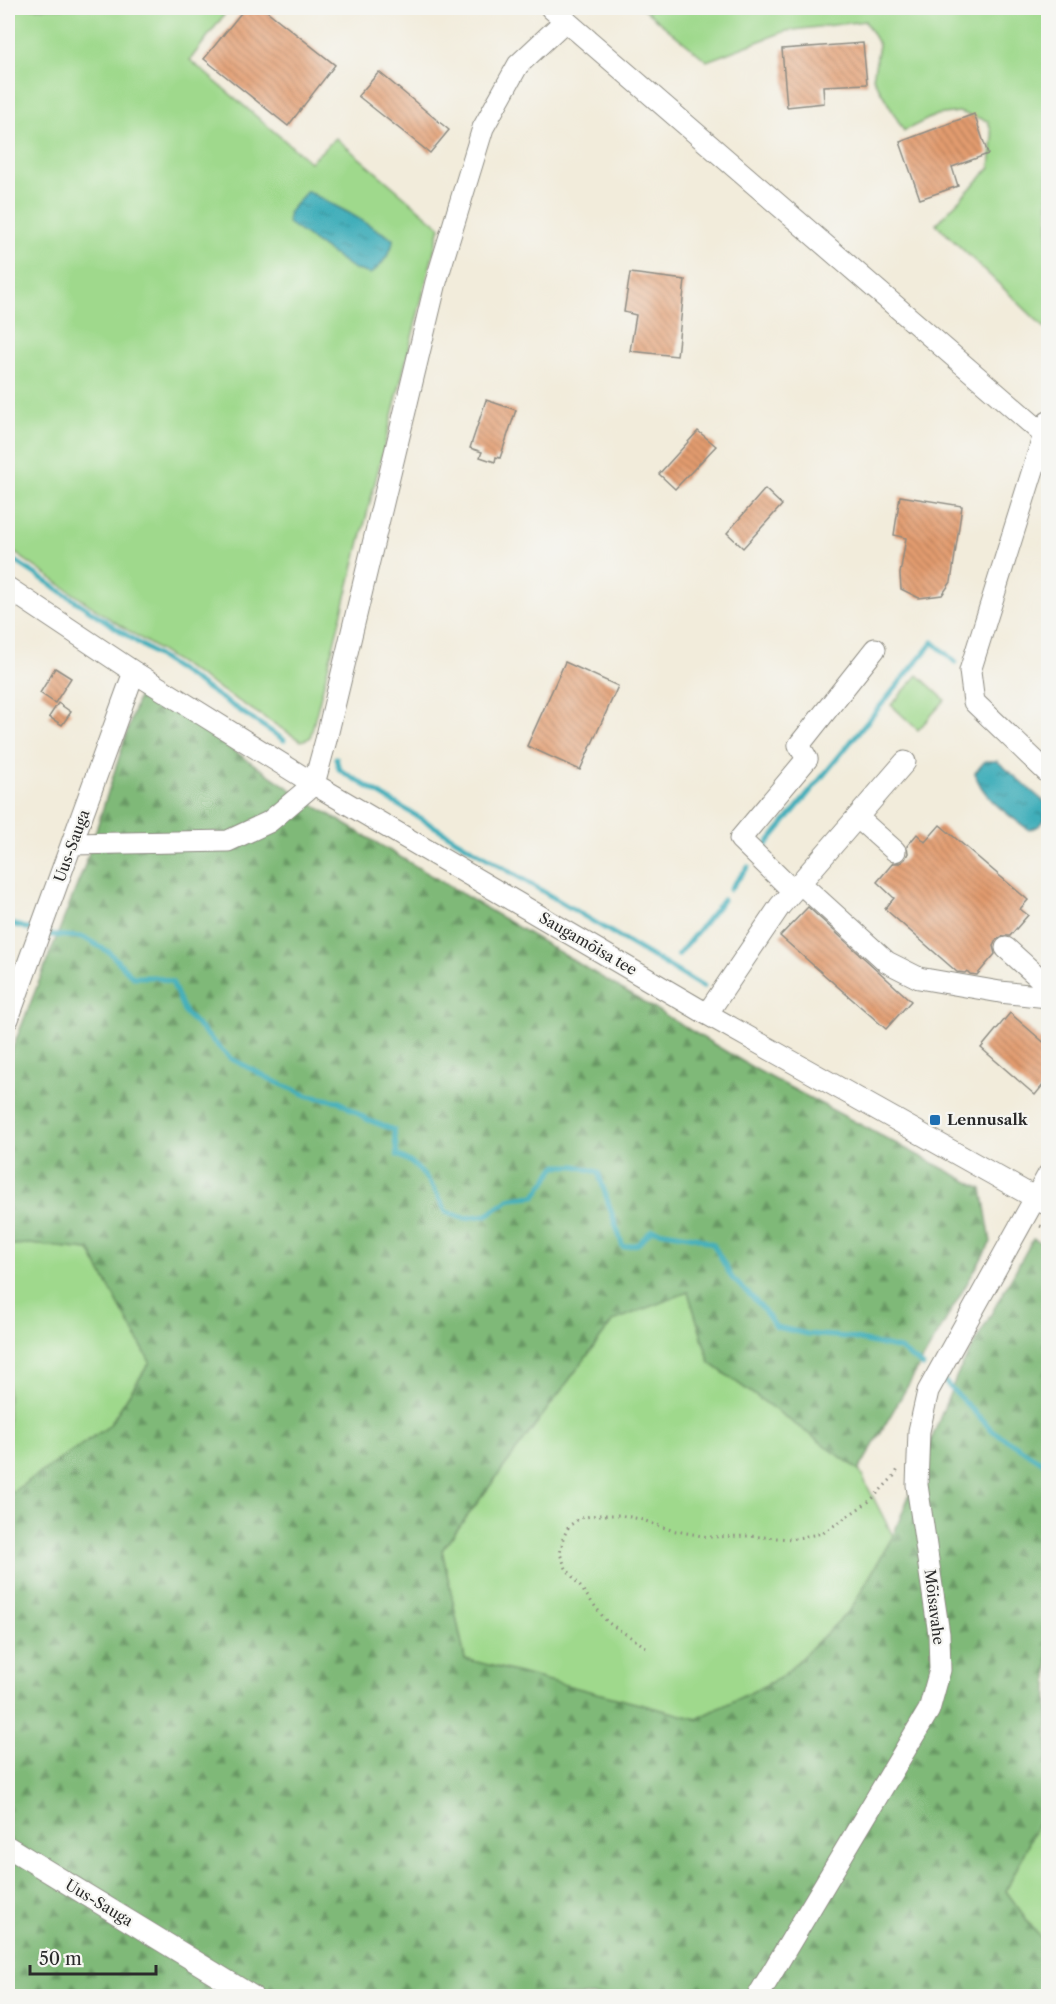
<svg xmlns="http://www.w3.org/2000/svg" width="1056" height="2004" font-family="'Libre Caslon Text',serif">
<defs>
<pattern id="forest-firs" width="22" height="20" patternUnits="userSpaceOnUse" patternTransform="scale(1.5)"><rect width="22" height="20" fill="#7fb978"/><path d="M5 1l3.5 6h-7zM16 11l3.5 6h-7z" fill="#689763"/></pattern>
<pattern id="water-ripples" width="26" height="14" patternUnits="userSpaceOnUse" patternTransform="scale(1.5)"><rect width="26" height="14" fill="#3faeba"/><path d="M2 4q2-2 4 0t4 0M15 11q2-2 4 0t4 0" fill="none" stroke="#358e97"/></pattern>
<pattern id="building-back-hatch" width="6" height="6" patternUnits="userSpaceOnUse" patternTransform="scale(1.5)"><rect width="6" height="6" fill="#e29b6e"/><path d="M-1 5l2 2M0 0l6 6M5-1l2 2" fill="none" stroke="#b77f5b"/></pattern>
</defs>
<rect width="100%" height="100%" fill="#f6f6f2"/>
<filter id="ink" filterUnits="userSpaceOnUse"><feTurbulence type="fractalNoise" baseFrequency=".0167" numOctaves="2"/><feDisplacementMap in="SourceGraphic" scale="12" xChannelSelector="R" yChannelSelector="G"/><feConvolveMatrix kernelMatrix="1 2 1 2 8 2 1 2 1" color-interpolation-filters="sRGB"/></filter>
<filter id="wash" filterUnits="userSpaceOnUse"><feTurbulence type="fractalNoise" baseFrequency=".008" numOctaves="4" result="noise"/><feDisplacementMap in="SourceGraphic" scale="24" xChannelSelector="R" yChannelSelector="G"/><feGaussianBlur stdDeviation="1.35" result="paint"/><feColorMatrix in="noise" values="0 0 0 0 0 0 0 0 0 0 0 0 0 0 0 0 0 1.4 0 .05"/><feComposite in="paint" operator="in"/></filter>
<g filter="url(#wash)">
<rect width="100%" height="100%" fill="#f2ecdb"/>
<path fill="#9fd98c" stroke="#65825c" stroke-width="1.5" d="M 8,8 L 224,8 L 224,15 L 190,60 L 310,162 L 336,138 L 440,227 L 310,738 L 301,741 L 107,617 L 8,548 Z
M 642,8 L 1048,8 L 1048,331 L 936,224 L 990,168 L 993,137 L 988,121 L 959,112 L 936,115 L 904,131 L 873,78 L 879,45 L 865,21 L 786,31 L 707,61 Z
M 918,675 L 945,700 L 918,730 L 891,705 Z
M 30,1244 L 89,1250 L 150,1362 L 109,1426 L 8,1495 L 8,1245 Z
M 688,1291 L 710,1363 L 859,1470 L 893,1536 L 851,1609 L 782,1677 L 697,1719 L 465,1659 L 442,1550 L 613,1321 Z
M 1048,1802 L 1048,1955 L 1043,1942 L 1006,1891 Z"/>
<path fill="url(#forest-firs)" stroke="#557252" stroke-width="1.5" d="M 141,688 L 320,809 L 757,1070 L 982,1189 L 991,1242 L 859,1470 L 710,1363 L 688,1292 L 613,1321 L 442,1550 L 465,1659 L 697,1719 L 782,1677 L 851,1609 L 893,1536 L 957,1375 L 1033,1239 L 1048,1246 L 1048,1802 L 1006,1891 L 1043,1942 L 1048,1955 L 1048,1996 L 8,1996 L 8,1495 L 109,1426 L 150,1362 L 89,1250 L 30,1244 L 8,1245 L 8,1060 L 85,865 Z"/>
<path fill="url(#water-ripples)" stroke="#356c72" stroke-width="1.5" d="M 307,191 L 349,213 L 393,239 C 393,252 380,267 370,274 L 354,269 L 288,223 L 289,212 Z
M 985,761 L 997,761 L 1048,805 C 1048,818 1042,827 1029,830 C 1009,815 981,797 975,773 Z"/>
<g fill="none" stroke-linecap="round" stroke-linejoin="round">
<path stroke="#3faeba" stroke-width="5" d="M 8,556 L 284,740
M 336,758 L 339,769 L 343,772 L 703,987
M 766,845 L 933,642 L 955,662
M 730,889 L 748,867
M 8,923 L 30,929
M 49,935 L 83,937 L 109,952 L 133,977 L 155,977 L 172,982 L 185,1013 L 230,1058 L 276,1082 L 309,1096 L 338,1101 L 368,1120 L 394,1130 L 397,1155 C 420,1164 436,1190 446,1212 L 465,1218 L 487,1215 L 512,1198 L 535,1196 L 556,1166 L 576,1166 L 598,1172 L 623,1247 L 638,1244 L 652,1230 L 695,1237 L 713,1244 L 732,1278 L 760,1305 L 776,1327 L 808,1334 L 847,1337 L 900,1349 L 923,1366
M 678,955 L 723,900
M 944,1381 L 993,1431 L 1048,1466"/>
</g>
<g id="blocks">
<path fill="url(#building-back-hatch)" d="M 245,8 L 263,8 L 335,65 L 288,126 L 204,59 Z
M 863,43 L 867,84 L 823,86 L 824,103 L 787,107 L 782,49 Z
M 379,72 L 449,130 L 430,153 L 358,96 Z
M 974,114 L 988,154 L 952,167 L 958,186 L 920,199 L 900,142 Z
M 630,273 L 685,280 L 677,356 L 630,351 L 636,315 L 624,312 Z
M 486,400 L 516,410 L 500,458 L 496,457 L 495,462 L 480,457 L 482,452 L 470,448 Z
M 698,431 L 716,446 L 675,489 L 659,474 Z
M 765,489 L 782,505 L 743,548 L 727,533 Z
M 900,496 L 962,506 L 951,582 L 942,595 L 919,598 L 901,589 L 900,574 L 906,538 L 894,535 Z
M 565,662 L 618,686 L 580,770 L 527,746 Z
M 55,668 L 71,678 L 55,703 L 40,693 Z
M 58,703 L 71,712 L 62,725 L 49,717 Z
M 940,825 L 1028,900 L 1020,909 L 1028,915 L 1010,936 L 1003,936 L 996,940 L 993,946 L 995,954 L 977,975 L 970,974 L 967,971 L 965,973 L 957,972 L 885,909 L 894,898 L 877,882 L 893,863 L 900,863 L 905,859 L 908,853 L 907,846 L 917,834 L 925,842 Z
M 808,907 L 911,1001 L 886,1029 L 780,936 Z
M 1010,1013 L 1048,1046 L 1048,1079 L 1035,1095 L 981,1048 Z"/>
</g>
</g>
<g filter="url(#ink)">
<use href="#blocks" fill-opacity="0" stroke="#8e8c83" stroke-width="1.5"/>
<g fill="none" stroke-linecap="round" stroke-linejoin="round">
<g stroke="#8e8c83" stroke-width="23">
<path id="minor" d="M 551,8 L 1048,438
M 1048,422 L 970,671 L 974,702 L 1048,773
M 8,588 L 134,672 L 314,784 L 707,1014 L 1048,1205
M 857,817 L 895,851
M 73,844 L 228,841 L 269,822 L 314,784 L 326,740 L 436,282 L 483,128 L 518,65 L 566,20
M 800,883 L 887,962 L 919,978 L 1000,992 L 1048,997
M 793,891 L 740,839 L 807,759 L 799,745 L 875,649
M 1006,948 L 1048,986
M 707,1014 L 780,906 L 905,762
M 8,1019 L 134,672
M 8,1847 L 252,1996
M 758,1996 L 929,1710 L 940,1670 L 939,1634 L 917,1485 L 919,1431 L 928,1391 L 1048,1175"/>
</g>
<path stroke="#8e8c83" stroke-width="3" stroke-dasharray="1.5 4.5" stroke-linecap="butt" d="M 1040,1226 L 1048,1229
M 646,1647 L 607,1622 L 566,1568 L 560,1554 L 563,1538 L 569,1526 L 580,1518 L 598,1515 L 620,1515 L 640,1519 L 671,1530 L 708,1537 L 749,1536 L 792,1539 L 823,1533 L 871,1500 L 895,1475 L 898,1469"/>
<use href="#minor" stroke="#fff" stroke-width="21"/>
</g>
</g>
<rect fill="#1f6fb2" stroke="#f6f6f2" stroke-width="2" x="929" y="1114" width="12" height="12" rx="3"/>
<g text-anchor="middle" stroke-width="4.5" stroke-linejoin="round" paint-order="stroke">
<g font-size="15" fill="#2b2b2b" stroke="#f6f6f2">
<text transform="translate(72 846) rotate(-70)" y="5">Uus-Sauga</text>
<text transform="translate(588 944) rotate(30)" y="5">Saugamõisa tee</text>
<text transform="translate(934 1607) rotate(83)" y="5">Mõisavahe</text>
<text transform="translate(99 1903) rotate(31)" y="5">Uus-Sauga</text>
</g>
<g font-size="15" font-weight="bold" fill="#2b2b2b" stroke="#f6f6f2" text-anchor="start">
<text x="947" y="1125">Lennusalk</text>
</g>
</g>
<rect width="1056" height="2004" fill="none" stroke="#f6f6f2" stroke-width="30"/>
<path d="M30 1965v9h126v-9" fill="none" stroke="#2b2b2b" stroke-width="3"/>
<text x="39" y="1965" font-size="18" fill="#2b2b2b" stroke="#f6f6f2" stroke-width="4.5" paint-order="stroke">50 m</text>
</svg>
